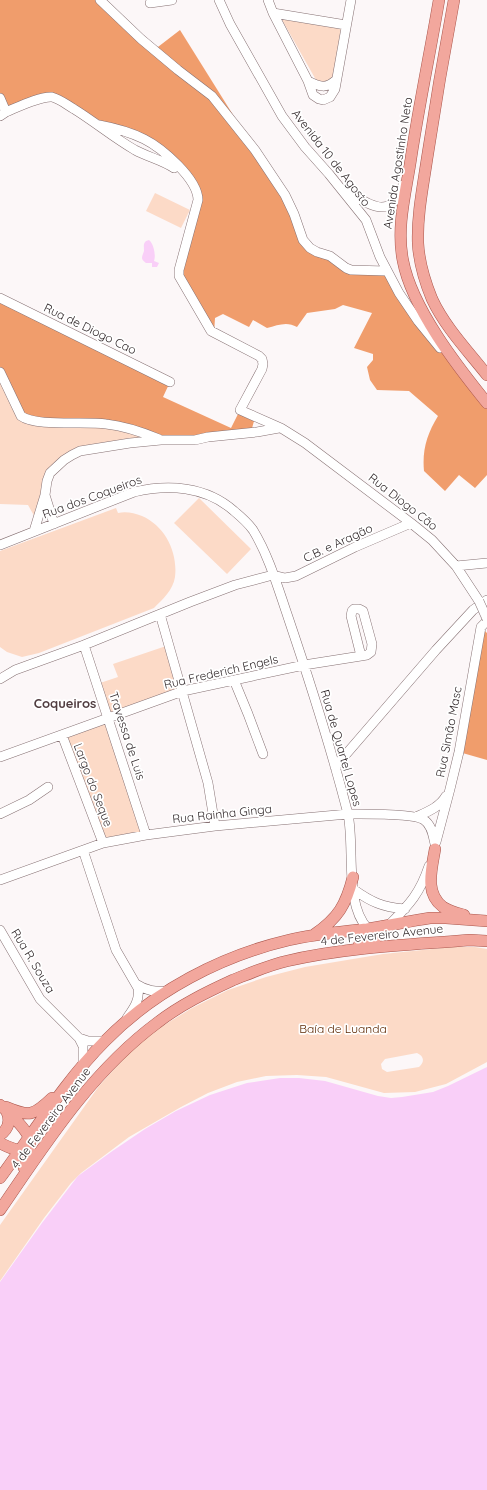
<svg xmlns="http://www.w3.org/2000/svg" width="487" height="1490" font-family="Quicksand,sans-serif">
<rect width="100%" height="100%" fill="#fcf7f8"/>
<path fill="#fcdac7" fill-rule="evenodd" d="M 281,18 L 341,28 L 334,75 L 329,81 L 320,83 L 316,80 Z
M 155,193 L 190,210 L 181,228 L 146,211 Z
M 0,372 L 105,424 L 161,440 L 80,451 L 56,466 L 37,521 L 28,505 L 0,504 Z
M 199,498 L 251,549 L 227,574 L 174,523 Z
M 116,508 L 118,513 C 126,511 134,513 142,516 C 165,526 178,552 175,577 C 173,590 163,599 154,608 L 39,653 L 22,657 L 7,652 L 0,647 L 0,551 Z
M 169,645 L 183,691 L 109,718 L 146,835 L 103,843 L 62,735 L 108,718 L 97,684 L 118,677 L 113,664 Z
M 452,947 L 475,947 L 487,949 L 487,1062 L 446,1084 L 415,1092 L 384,1093 L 326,1077 L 297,1075 L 266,1076 L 237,1082 L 208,1093 L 181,1107 L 129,1137 L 81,1173 L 71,1183 L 44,1218 L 0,1281 L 0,1225 L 99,1086 L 126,1056 L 156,1030 L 192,1008 L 228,990 L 266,977 L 305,967 L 383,954 ZM 417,1053 C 424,1056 425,1062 419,1067 L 387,1072 L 382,1069 L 381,1064 L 385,1059 Z"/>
<path fill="#f09d6c" d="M 0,0 L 102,0 L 154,50 L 180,30 L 255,150 L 272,175 L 303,240 L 346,268 L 386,271 L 487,403 L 487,475 L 475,488 L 459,475 L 445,491 L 424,471 C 422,450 427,434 438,416 L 409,391 L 377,390 L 370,380 L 367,367 L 373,360 L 373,354 L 354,348 L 372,313 L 343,305 L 335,309 L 307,313 L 297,327 C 287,321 278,325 267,328 L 253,320 L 249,327 L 223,314 L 215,318 L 214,334 L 181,281 L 198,195 L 165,154 L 54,97 L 6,112 L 0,98 Z
M 0,298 L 170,382 L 163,397 L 231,428 L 238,414 L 254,421 L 251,432 L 178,440 L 138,431 L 26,420 L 0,372 Z
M 481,627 L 487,633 L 487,760 L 459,752 Z"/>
<path fill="#f9cff8" d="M 146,241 L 149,240 C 154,244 156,256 154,261 L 159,263 L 157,267 L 152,267 L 152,263 L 146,263 C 140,259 142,257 144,251 C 144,246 143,244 146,241 Z
M 487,1067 L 487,1490 L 0,1490 L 0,1282 L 42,1223 L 78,1176 L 111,1152 L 145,1129 L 176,1111 L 210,1095 L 247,1083 L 280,1078 L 299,1078 L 325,1081 L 378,1096 L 391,1098 L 402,1097 L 433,1092 L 448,1086 Z"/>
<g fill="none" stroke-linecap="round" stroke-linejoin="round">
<g stroke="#867173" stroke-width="10">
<path id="minor" d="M 100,0 L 141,39 L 178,70 L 212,96 L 255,150 L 285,195 L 294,214 L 303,240 L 310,248 L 317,252 L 330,256 L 346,268 L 351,270 L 386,271
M 219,0 L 230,24 L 282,116 L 305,147 L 329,174 L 366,220 L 380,257 L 399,293 L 418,321 L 440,348
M 268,0 L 273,13 L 308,81 L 313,95 L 319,99 L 323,100 L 330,97 L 335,89 L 351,0
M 150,3 L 172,0
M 273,13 L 346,25
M 308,81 C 320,87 326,89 336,80
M 0,98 L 6,112
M 0,116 L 6,112 C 18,107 40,96 52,97 C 60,99 67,105 74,109 C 95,122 114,138 135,150 C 148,157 162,160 174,168
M 99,125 C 115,128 130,132 144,139 C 162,148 198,179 198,200 L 179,270 L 179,276 L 211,331 L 259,356 L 262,359 L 263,364 L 262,369 L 240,410 L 281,428 L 305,443 L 411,523 L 432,540 L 456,566 L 479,601
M 344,190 C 368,203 390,223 403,185
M 0,298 L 170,382
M 0,372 L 21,416 C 36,427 84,421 106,424 C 124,426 142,432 159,439
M 45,495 L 54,524
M 34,531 L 45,495 L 47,481 L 50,473 L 64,460 L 72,455 L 80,451 L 130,443 L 161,440 L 195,440 L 208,437 L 257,432 L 279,428
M 0,545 L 134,492 C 168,484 206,486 234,511 C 240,516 248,523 253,530 C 269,556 278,588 288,617 C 310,682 331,748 348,814 C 355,848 344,904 368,929
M 456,566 L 487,563
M 354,609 L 359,609 L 363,611 L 372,644 L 371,652 L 367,655 L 361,656 L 351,616 L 352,611 Z
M 160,614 L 208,783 L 215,826
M 84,645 L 146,835
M 0,679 L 15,670 L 84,645 L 190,602 L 235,585 L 273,575 L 285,578 L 296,576 L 355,547 L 411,523
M 234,680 L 248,714 L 263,754
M 62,735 L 103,843
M 0,757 L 183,691 L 304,665 L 361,656
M 335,767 L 436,650 L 473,610 L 487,600
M 0,814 L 29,800 L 48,787
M 416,817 C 427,812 440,807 446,796
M 436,842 L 450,789 L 459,752 L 481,627 L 487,621
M 83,850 L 116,950 L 138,988 C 140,1000 134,1008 127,1018
M 0,880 L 103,843 L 146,835 L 215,826 L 348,814 C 361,814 415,813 424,820 C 432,825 433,836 435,844
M 353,889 C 371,902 382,907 405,909
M 390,924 C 410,904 420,893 429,866
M 0,930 L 40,999 L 79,1038 L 83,1046 L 83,1065
M 136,984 C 147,991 155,992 167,991
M 79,1038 L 88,1041 L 104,1041"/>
</g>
<g stroke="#aa554b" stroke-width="12">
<path id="major" d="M 439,0 C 430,53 419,105 411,158 C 406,192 396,227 403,261 C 412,308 457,366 487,403
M 454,0 C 444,53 435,106 427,159 C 423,186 417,215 418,243 C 419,262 425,282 432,299 C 445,327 468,351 487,375
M 435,849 C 432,868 424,893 443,907 C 449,911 457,913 464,915
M 315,934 C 338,918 346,905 353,877
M 359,945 L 378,936 L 390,925
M 0,1105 C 8,1112 25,1127 29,1138 C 32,1148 28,1159 24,1168
M 6,1107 C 30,1117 33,1116 52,1098
M 0,1135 C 9,1129 11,1120 6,1110
M 0,1143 C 8,1147 16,1151 26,1151
M 0,1178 C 34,1132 65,1081 105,1041 C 154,991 221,956 289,940 C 314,934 341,932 367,929 C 388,926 409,921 430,918 L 446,918 L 487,921
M 0,1210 C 46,1143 91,1072 157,1023 C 180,1005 207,992 233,980 C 251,973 269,965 287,961 C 347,947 409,945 470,940 L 487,941"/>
</g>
<use href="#minor" stroke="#fff" stroke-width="9"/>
<use href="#major" stroke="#f2a79d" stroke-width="11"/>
<g stroke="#867173" stroke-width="10" stroke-linecap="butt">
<path id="minor-bridge" d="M 479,601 L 487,619"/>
</g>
<use href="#minor-bridge" stroke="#fff" stroke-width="9"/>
</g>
<g text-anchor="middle" stroke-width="3.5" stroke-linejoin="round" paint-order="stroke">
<g font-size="12" fill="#332a2c" stroke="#fff">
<text transform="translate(331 158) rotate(52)" y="4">Avenida 10 de Agosto</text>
<text transform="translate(398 163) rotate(-81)" y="4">Avenida Agostinho Neto</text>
<text transform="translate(90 329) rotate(26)" y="4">Rua de Diogo Cao</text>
<text transform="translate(92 497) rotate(-20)" y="4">Rua dos Coqueiros</text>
<text transform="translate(403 502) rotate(38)" y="4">Rua Diogo Cão</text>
<text transform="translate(338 543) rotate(-25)" y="4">C.B. e Aragão</text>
<text transform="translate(221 672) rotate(-13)" y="4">Rua Frederich Engels</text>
<text transform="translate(449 732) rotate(-79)" y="4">Rua Simão Masc</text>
<text transform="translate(127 736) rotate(72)" y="4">Travessa de Luis</text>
<text transform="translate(341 748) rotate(74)" y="4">Rua de Quartel Lopes</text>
<text transform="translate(93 785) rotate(69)" y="4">Largo do Seque</text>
<text transform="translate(222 814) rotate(-6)" y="4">Rua Rainha Ginga</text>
<text transform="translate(382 935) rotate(-6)" y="4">4 de Fevereiro Avenue</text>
<text transform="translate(33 961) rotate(59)" y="4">Rua R. Souza</text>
<text transform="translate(51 1118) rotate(-53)" y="4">4 de Fevereiro Avenue</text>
</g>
<g font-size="12" fill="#5e2903" stroke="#fff">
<text x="343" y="1033">Baía de Luanda</text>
</g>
<g font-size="13" font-weight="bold" fill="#503d40" stroke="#fff">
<text x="65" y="708">Coqueiros</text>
</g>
</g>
</svg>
